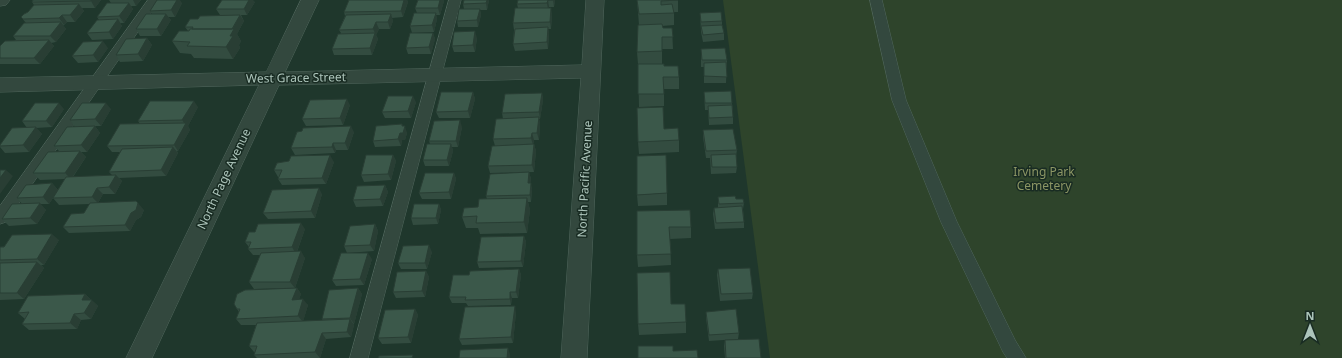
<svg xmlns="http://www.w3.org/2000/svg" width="1342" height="358" font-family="'Noto Sans',sans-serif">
<rect width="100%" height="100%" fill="#1f372c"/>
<path fill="#2e442b" d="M 723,0 L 1342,0 L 1342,358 L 770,358 Z"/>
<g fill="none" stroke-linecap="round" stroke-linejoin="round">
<g stroke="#50665c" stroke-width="1">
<path id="service" d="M 148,0 L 160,0 L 6,222 L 0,224 L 0,206 Z
M 449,0 L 461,0 L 368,358 L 350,358 Z
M 870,0 L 882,0 L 906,100 L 957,222 L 1015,340 L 1026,358 L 1007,358 L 1003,352 L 941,222 L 892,100 Z"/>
</g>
<g stroke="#50665c" stroke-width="1">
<path id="minor" d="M 0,0 L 10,0 L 6,5 L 0,6 Z
M 301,0 L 319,0 L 285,72 L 582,65 L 586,0 L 604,0 L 587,358 L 561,358 L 581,78 L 279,85 L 152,358 L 126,358 L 259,85 L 0,92 L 0,78 L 266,72 Z"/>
</g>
<use href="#service" fill="#33483e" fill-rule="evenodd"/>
<use href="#minor" fill="#33483e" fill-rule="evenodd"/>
</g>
<path fill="#334c40" d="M 33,0 L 101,0 L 95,8 L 82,8 L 84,11 L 75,22 L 67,22 L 64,25 L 63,25 L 66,29 L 56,42 L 51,43 L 54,46 L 40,64 L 0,64 L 0,46 L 16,40 L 13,36 L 26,23 L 21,17 L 28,12 L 34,5 L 32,2 Z
M 109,0 L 141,0 L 136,6 L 131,6 L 133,9 L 124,23 L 120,23 L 122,26 L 113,39 L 92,40 L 87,33 L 99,20 L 97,17 L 111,3 Z
M 349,0 L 407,0 L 408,2 L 403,17 L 392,18 L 393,21 L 390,29 L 379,29 L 376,35 L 378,39 L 372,55 L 334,55 L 332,49 L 341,33 L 339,30 L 345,16 L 344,12 Z
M 418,0 L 443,0 L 444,1 L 440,15 L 436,15 L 437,19 L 434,32 L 412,33 L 410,26 L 417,13 L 415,8 Z
M 464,0 L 489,0 L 487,10 L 480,10 L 481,15 L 478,27 L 458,27 L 457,21 L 464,9 L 463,4 Z
M 518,0 L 555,0 L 554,7 L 549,7 L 549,8 L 552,14 L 551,29 L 548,29 L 549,33 L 548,49 L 515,51 L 513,44 L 514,30 L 513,23 L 518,8 L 517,4 Z
M 637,0 L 678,0 L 678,12 L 674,12 L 674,25 L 662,26 L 663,28 L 672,28 L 673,49 L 662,49 L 662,64 L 664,66 L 679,77 L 679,89 L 664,89 L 664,106 L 639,107 L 638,64 L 637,52 L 639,25 Z
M 255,2 L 247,15 L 241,15 L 244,21 L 237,34 L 241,41 L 239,45 L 240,48 L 233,59 L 194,58 L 191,54 L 180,53 L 172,41 L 188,31 L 185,27 L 198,19 L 220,15 L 216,9 Z
M 182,3 L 175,17 L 168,17 L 171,20 L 161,36 L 140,36 L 136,29 L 152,14 L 150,11 Z
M 700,13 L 722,21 L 722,25 L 724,33 L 724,40 L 703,42 L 701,32 Z
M 433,33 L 435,39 L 431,54 L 408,54 L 406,48 Z
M 147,38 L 152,45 L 143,61 L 120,62 L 116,55 Z
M 477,38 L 475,52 L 454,52 L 452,46 Z
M 108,48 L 98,62 L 78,63 L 72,56 Z
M 701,49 L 727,60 L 726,83 L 704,83 L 704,67 L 701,67 Z
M 473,92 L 475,99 L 470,118 L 439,118 L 436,112 Z
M 704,92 L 732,103 L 733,117 L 733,124 L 709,125 L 708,110 L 705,110 Z
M 542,93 L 543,100 L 540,119 L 539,119 L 540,124 L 539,140 L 534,140 L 533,145 L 534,144 L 536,151 L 534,172 L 490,173 L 488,166 L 495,146 L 493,139 L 503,119 L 502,113 Z
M 416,102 L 411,118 L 385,118 L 382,112 Z
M 350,105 L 343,125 L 306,126 L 302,119 Z
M 198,107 L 188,126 L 190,130 L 178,151 L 177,151 L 178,153 L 166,176 L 119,178 L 122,181 L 115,194 L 103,194 L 98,203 L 144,210 L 141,217 L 136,220 L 130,231 L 69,233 L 63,227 L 84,213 L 90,204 L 59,205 L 53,198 L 49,204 L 40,204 L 46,210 L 37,224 L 9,226 L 2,219 L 22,204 L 17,198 L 52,183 L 58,190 L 65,179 L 40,180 L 33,173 L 59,151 L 54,146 L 75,127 L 70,120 L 111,109 L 101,126 L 95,126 L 100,133 L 87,152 L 81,152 L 86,157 L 73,177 L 112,175 L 109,172 L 120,152 L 112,152 L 107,146 L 140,124 L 138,121 Z
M 64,109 L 52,127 L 36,128 L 42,134 L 29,152 L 5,153 L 0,147 L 0,145 L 27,128 L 22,121 Z
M 403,126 L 407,133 L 405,140 L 402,140 L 401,146 L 375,147 L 373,141 Z
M 462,127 L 458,147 L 452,147 L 453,151 L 449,166 L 425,166 L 423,160 L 430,144 L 429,141 Z
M 664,129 L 679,140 L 679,152 L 639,154 L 638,142 Z
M 703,130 L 737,150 L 736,156 L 737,167 L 736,173 L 711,174 L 710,158 L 706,158 L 703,137 Z
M 354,132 L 348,150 L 336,150 L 335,153 L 295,155 L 291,148 Z
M 393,155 L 396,161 L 391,180 L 364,182 L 361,175 Z
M 289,161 L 334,162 L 326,184 L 282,185 L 278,179 L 279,177 L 278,177 L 274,170 Z
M 529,172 L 531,179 L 530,183 L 532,189 L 531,202 L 528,202 L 530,210 L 527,233 L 480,234 L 478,228 L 466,228 L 462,217 L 478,207 L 487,199 L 486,196 Z
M 454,173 L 456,179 L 451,199 L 422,199 L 419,193 Z
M 385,185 L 388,192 L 383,206 L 356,207 L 353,200 Z
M 667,193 L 667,205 L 638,206 L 637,195 Z
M 322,194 L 315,218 L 268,219 L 263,213 Z
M 718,197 L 736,199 L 744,203 L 743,209 L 744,222 L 744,228 L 715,229 L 713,214 L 714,208 L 718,208 Z
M 439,204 L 441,210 L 438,224 L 413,225 L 411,218 Z
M 637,211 L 691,227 L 691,238 L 670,239 L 671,265 L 638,267 L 637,255 Z
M 375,224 L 378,231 L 374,251 L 347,253 L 344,246 Z
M 305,229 L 297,252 L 305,258 L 295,288 L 254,289 L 249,282 L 260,255 L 253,255 L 248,249 L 249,247 L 245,242 L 255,232 Z
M 524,236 L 526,242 L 523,267 L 479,268 L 477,262 Z
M 59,240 L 44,265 L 41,265 L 44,268 L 24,299 L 0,300 L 0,247 Z
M 432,252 L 427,269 L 401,269 L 398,263 Z
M 372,259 L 364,285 L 336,286 L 332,280 Z
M 519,269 L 521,275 L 518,298 L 512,298 L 511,305 L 468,306 L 466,303 L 452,303 L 449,297 L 469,275 Z
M 718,269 L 753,293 L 752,299 L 720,301 L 717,275 Z
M 426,271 L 429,277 L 425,297 L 396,298 L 393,292 Z
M 297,288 L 301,294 L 299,299 L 308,305 L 303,321 L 323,321 L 322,319 L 358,288 L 362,294 L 354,324 L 353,324 L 354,325 L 351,337 L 326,339 L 320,358 L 257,358 L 254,355 L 255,352 L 254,352 L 249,346 L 256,325 L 241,325 L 236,319 L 239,312 L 237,309 Z
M 85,294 L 98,306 L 91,319 L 81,320 L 77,329 L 29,330 L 22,324 L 25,319 L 18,313 Z
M 671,304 L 686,322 L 686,333 L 639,335 L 638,324 Z
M 415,309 L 418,315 L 411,343 L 382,344 L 378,338 Z
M 516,312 L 513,343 L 462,345 L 459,339 Z
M 706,312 L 739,333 L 738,339 L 709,341 L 706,318 Z
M 725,340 L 761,358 L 725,358 L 724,346 Z"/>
<path fill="#293e34" d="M 91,0 L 101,0 L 95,8 L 91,1 Z
M 133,0 L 141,0 L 136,6 Z
M 177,0 L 180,0 L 182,3 L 175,17 L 171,10 Z
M 249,0 L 253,0 L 255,2 L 247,15 L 244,9 Z
M 404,0 L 407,0 L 408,2 L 403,17 L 401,11 Z
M 440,0 L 443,0 L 444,1 L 440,15 L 438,8 Z
M 487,0 L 489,0 L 487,10 L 486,3 Z
M 548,0 L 549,7 L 548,10 L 547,3 Z
M 553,0 L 555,0 L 554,7 Z
M 129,3 L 133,9 L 124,23 L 119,16 Z
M 79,4 L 84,11 L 75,22 L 70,15 Z
M 551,8 L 552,14 L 551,29 L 550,22 Z
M 480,9 L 481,15 L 478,27 L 477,20 Z
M 436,13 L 437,19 L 434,32 L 432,25 Z
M 166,14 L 171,20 L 161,36 L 157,29 Z
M 391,14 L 393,21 L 390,29 L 388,22 Z
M 62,15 L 67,22 L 64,25 L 59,18 Z
M 240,15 L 244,21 L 237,34 L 241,41 L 239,45 L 240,48 L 233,59 L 226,47 L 232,30 Z
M 118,19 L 122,26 L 113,39 L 109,32 Z
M 61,22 L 66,29 L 56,42 L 50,36 Z
M 376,22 L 379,29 L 376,35 L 378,39 L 372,55 L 370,48 L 375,33 L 373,29 Z
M 548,27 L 549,33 L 548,49 L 547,42 Z
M 475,31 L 477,38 L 475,52 L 473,45 Z
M 433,33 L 435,39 L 431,54 L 429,47 Z
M 147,38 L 152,45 L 143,61 L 138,54 Z
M 49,40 L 54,46 L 40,64 L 34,58 Z
M 103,41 L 108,48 L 98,62 L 93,55 Z
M 473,92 L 475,99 L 470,118 L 468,111 Z
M 542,93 L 543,100 L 540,119 L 539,112 Z
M 413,96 L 416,102 L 411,118 L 408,111 Z
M 347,99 L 350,105 L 343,125 L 340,118 Z
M 194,101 L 198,107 L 188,126 L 190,130 L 178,151 L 174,145 L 185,124 L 182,120 Z
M 59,103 L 64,109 L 52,127 L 46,121 Z
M 106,103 L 111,109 L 101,126 L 95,119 Z
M 539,117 L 540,124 L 539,140 L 537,133 Z
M 460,120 L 462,127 L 458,147 L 456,141 Z
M 402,124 L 404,129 L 405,126 L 407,133 L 405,140 L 402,140 L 401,146 L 398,139 Z
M 95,126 L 100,133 L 87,152 L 81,145 Z
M 351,126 L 354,132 L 348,150 L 345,143 Z
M 36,127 L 42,134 L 29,152 L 23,145 Z
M 532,133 L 534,140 L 533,145 L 531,138 Z
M 333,143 L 336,150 L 335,153 L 332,147 Z
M 451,144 L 453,151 L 449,166 L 447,160 Z
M 534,144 L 536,151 L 534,172 L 532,165 Z
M 173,147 L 178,153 L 166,176 L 161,170 Z
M 80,151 L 86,157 L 71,179 L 65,173 Z
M 330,155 L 334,162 L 326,184 L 322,178 Z
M 393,155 L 396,161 L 391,180 L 388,174 Z
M 6,170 L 13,176 L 0,194 L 0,178 Z
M 529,172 L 531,179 L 530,189 L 528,183 Z
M 454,173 L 456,179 L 451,199 L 449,192 Z
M 116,175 L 122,181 L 115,194 L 109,187 Z
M 52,183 L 58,190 L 49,204 L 43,197 Z
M 531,183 L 532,189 L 531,202 L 530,195 Z
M 385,185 L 388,192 L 383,206 L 380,199 Z
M 97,188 L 103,194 L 98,203 L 92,197 Z
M 319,188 L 322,194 L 315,218 L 311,211 Z
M 527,198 L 530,210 L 527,233 L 524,222 Z
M 40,203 L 46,210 L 37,224 L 30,218 Z
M 138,203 L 144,210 L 141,217 L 136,220 L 130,231 L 125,225 L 131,213 Z
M 439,204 L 441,210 L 438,224 L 436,218 Z
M 301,223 L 305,229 L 296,254 L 292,247 Z
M 375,224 L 378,231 L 374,251 L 370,245 Z
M 52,234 L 59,240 L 44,265 L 37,259 Z
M 524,236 L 526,242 L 523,267 L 521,261 Z
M 429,245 L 432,252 L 427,269 L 425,263 Z
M 301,251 L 305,258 L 295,288 L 290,282 Z
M 368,253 L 372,259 L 364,285 L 360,279 Z
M 37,262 L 44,268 L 24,299 L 17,293 Z
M 519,269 L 521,275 L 518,298 L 516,292 Z
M 426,271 L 429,277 L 425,297 L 422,291 Z
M 297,288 L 301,294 L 297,306 L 292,300 Z
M 358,288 L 362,294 L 354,324 L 350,318 Z
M 510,292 L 512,298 L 511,305 L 510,299 Z
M 85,294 L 98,306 L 91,319 L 84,313 L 82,300 Z
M 303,299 L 308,305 L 303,322 L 298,316 Z
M 515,306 L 516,312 L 513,343 L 511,337 Z
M 415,309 L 418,315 L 411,343 L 408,337 Z
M 74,314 L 81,320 L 77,329 L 70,323 Z
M 350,319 L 354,325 L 351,337 L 347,332 Z
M 322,333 L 326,339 L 320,358 L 315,352 Z
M 508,348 L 510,354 L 510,358 L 507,358 Z"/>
<path fill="#3b584a" stroke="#293e34" d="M 33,0 L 91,0 L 91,1 L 32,2 Z
M 157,0 L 177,0 L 171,10 L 150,11 Z
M 222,0 L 249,0 L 244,9 L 216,9 Z
M 349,0 L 404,0 L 401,11 L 344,12 Z
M 418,0 L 440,0 L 438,8 L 415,8 Z
M 464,0 L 487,0 L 486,3 L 463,4 Z
M 518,0 L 553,0 L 548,0 L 547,3 L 517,4 Z
M 637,0 L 678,0 L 661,1 L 661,5 L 672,4 L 674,13 L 639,14 Z
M 107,3 L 129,3 L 119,16 L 97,17 Z
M 79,4 L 70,15 L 62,15 L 59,18 L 23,19 L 21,17 L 24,14 L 28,12 L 34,5 Z
M 515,8 L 551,8 L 550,22 L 513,23 Z
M 459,9 L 480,9 L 477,20 L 457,21 Z
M 721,12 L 722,21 L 701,22 L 700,13 Z
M 414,13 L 436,13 L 432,25 L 410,26 Z
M 146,14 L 166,14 L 157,29 L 136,29 Z
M 391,14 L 388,22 L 376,22 L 373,29 L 339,30 L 346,15 Z
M 240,15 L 232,29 L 192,29 L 193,27 L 185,27 L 190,19 L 198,19 L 200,16 Z
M 118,19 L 109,32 L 87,33 L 97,20 Z
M 61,22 L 50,36 L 13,36 L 24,23 Z
M 662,24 L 663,28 L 672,28 L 673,37 L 662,37 L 662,51 L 637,52 L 638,25 Z
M 722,25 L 724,33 L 703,35 L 701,26 Z
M 548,27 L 547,42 L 513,44 L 515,29 Z
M 190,29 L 234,29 L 230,36 L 233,36 L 226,47 L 187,46 L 190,42 L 172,41 L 179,31 L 189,31 Z
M 475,31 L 473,45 L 452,46 L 454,32 Z
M 375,33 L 370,48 L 332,49 L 338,34 Z
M 410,33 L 433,33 L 429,47 L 406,48 Z
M 147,38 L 138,54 L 116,55 L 126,39 Z
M 49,40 L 34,58 L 0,58 L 0,46 L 5,41 Z
M 103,41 L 93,55 L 72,56 L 83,42 Z
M 725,48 L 727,60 L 702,60 L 701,49 Z
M 726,62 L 727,77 L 704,76 L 704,63 Z
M 638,64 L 664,64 L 664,66 L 678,66 L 679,77 L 663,77 L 664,94 L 638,94 Z
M 731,91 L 732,103 L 705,103 L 704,92 Z
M 441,92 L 473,92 L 468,111 L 436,112 Z
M 542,93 L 539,112 L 502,113 L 505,94 Z
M 388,96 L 413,96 L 408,111 L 382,112 Z
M 347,99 L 340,118 L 302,119 L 310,100 Z
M 150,101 L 194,101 L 182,120 L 138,121 Z
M 35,103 L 59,103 L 46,121 L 22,121 Z
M 82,103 L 106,103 L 95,119 L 70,120 Z
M 732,105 L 733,117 L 709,118 L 708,106 Z
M 663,107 L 664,129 L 678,128 L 679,140 L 638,142 L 637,108 Z
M 539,117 L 537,133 L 532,133 L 531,138 L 493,139 L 496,119 Z
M 460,120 L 456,141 L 429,141 L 434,121 Z
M 186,123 L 174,145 L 107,146 L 120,124 Z
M 402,124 L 402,126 L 405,126 L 403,133 L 400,133 L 398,139 L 373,141 L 376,126 Z
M 95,126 L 81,145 L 54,146 L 67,127 Z
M 351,126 L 345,143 L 333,143 L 332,147 L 291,148 L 297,132 L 302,131 L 303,128 Z
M 36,127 L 23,145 L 0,146 L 0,145 L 12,128 Z
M 733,129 L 737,150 L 706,151 L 703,130 Z
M 427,144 L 451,144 L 447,160 L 423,160 Z
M 534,144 L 532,165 L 488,166 L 492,146 Z
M 173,147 L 161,170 L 109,172 L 122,149 Z
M 80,151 L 65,173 L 33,173 L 48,152 Z
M 736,154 L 737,167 L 712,167 L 711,155 Z
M 330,155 L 322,178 L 278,179 L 282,170 L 274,170 L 277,163 L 289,161 L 291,156 Z
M 366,155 L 393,155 L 388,174 L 361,175 Z
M 666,155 L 667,193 L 637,195 L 637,156 Z
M 0,170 L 6,170 L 0,178 Z
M 529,172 L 528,183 L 531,183 L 530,195 L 486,196 L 490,174 Z
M 425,173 L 454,173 L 449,192 L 419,193 Z
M 116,175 L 109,187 L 97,188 L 92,197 L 53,198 L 66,177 Z
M 52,183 L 43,197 L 17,198 L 26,185 Z
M 385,185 L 380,199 L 353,200 L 357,186 Z
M 319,188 L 311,211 L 263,213 L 272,190 Z
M 735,196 L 736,199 L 743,199 L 744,203 L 719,204 L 718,197 Z
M 527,198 L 524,222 L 476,223 L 477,216 L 462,217 L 464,208 L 478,207 L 479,199 Z
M 136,201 L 138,203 L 136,210 L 131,213 L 125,225 L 63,227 L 71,214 L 84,213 L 90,203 Z
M 40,203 L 30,218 L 2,219 L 12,204 Z
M 414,204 L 439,204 L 436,218 L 411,218 Z
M 742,206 L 744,222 L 716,223 L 714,208 Z
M 690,210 L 691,227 L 669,227 L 671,254 L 637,255 L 637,211 Z
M 301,223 L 292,247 L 248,249 L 251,242 L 245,242 L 249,232 L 255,232 L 258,224 Z
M 375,224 L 370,245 L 344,246 L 350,226 Z
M 52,234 L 37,259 L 0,260 L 0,247 L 4,247 L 12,235 Z
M 524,236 L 521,261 L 477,262 L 481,237 Z
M 429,245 L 425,263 L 398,263 L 403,246 Z
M 301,251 L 290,282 L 249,282 L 261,253 Z
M 341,253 L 368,253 L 360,279 L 332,280 Z
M 37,262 L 17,293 L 0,293 L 0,263 Z
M 750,268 L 753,293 L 721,294 L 718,269 Z
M 519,269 L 516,292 L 510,292 L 510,299 L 465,300 L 466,297 L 449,297 L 453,275 L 469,275 L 470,271 Z
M 426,271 L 422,291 L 393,292 L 397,272 Z
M 670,272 L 671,304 L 685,304 L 686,322 L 638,324 L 637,273 Z
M 297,288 L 292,300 L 303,299 L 298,316 L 236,319 L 240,309 L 237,309 L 234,304 L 237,294 L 245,290 Z
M 358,288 L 350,318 L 322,319 L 329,290 Z
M 85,294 L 82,300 L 92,300 L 84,313 L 74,314 L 70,323 L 22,324 L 29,312 L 18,313 L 28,296 Z
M 515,306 L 511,337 L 459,339 L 465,307 Z
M 415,309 L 408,337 L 378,338 L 385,310 Z
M 736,309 L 739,333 L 709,335 L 706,312 Z
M 350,319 L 347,332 L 322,333 L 315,352 L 254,355 L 257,346 L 249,346 L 257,323 Z
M 759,339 L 761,358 L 726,358 L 725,340 Z
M 638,346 L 673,346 L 673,351 L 697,350 L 698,358 L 638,358 Z
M 508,348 L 507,358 L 459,358 L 460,350 Z
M 413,355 L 412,358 L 378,358 L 379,356 Z"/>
<g text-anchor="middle" stroke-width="3" stroke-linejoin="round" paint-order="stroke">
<g font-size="12" fill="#adc5bb" stroke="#192c23">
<text transform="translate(296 78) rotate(-1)" y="4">West Grace Street</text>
<text transform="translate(224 179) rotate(-65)" y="4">North Page Avenue</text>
<text transform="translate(585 179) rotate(-87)" y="4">North Pacific Avenue</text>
</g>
<g font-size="12" fill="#8c9664" stroke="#192c23">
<text x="1044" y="176">Irving Park<tspan x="1044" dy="14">Cemetery</tspan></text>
</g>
</g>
<g transform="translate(1310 326)" stroke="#192c23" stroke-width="3" paint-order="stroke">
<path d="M0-3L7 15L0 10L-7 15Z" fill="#adc5bb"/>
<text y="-6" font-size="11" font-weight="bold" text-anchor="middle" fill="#adc5bb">N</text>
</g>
</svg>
